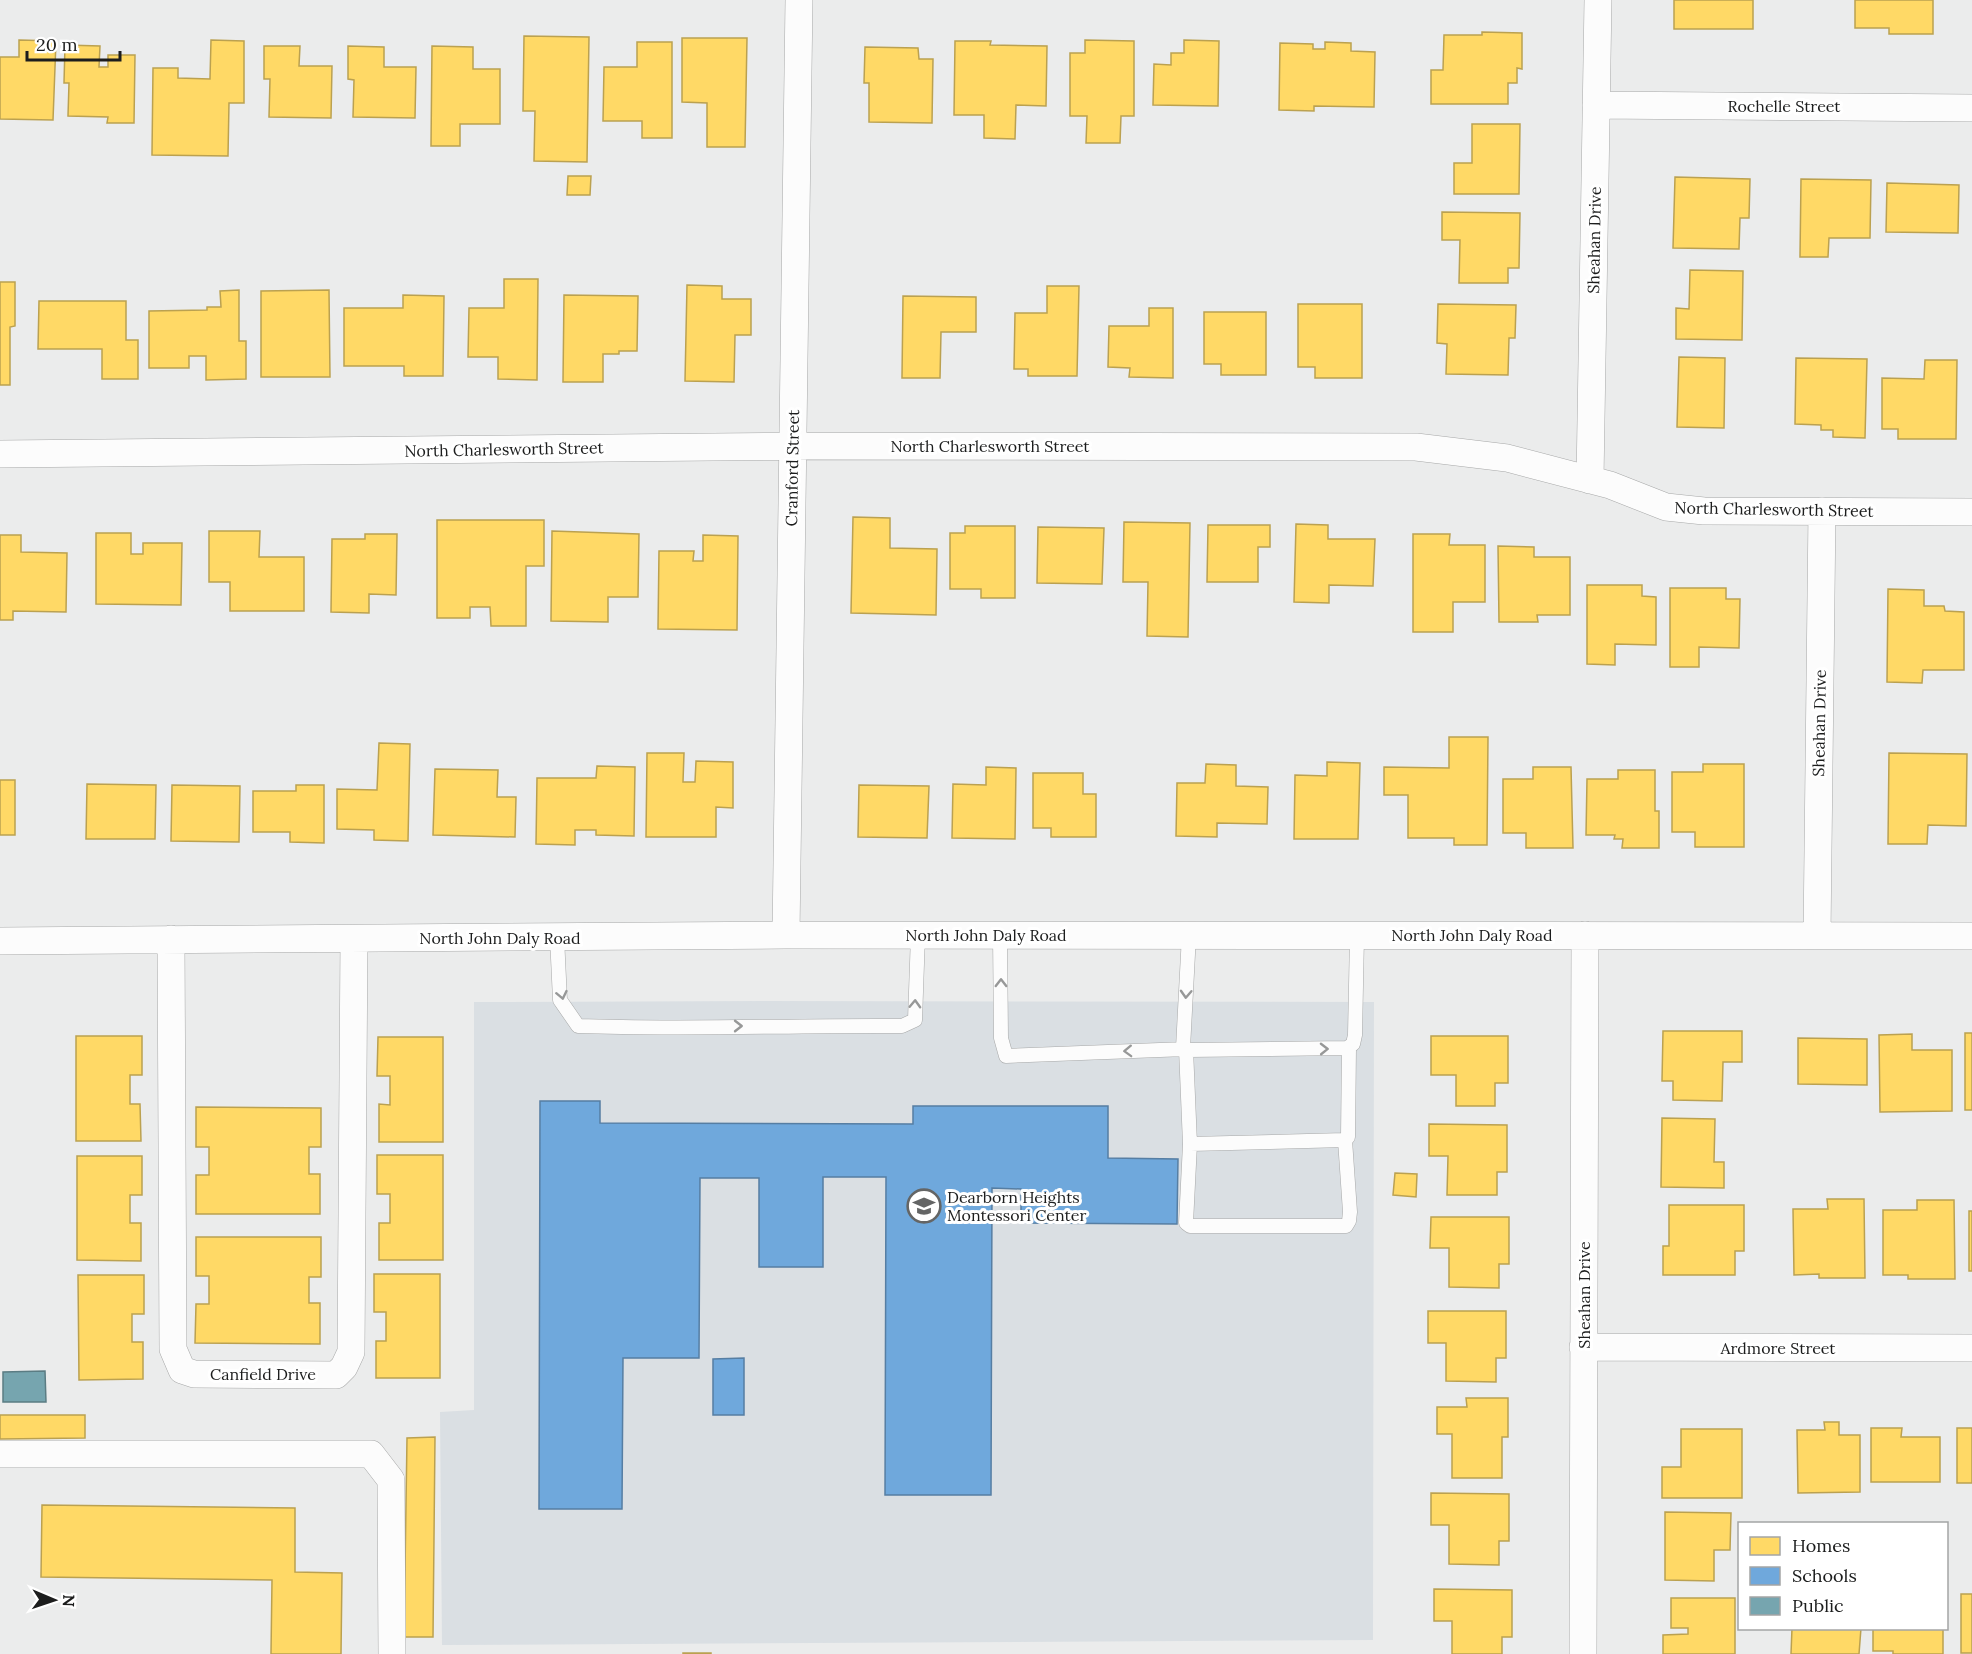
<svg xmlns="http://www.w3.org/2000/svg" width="1972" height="1654" font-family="Lora,serif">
<rect width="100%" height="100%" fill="#ebecec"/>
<path fill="#dadfe3" d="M 764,1001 L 1374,1002 L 1373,1640 L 442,1645 L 440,1412 L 474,1410 L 474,1002 Z"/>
<path fill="#ffd966" stroke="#bba150" stroke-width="1.5" d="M 1674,0 L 1753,0 L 1753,29 L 1674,29 Z
M 1855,0 L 1933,0 L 1933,34 L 1889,34 L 1889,28 L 1855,28 Z
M 1482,32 L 1522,33 L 1522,69 L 1517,68 L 1517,83 L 1508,83 L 1508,104 L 1431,104 L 1431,70 L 1443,70 L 1444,35 L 1482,35 Z
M 524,36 L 589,37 L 587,162 L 534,161 L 535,111 L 523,111 Z
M 682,38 L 747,38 L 745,147 L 707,147 L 707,103 L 682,102 Z
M 19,40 L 56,41 L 53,120 L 0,119 L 0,57 L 19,57 Z
M 211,40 L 244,41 L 244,103 L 229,103 L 228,156 L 152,155 L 153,68 L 178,68 L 178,78 L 210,79 Z
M 1085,40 L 1134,41 L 1134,116 L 1121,116 L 1120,143 L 1086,143 L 1087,116 L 1070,116 L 1070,53 L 1085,53 Z
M 1184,40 L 1219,41 L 1218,106 L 1153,105 L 1154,64 L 1171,65 L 1171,53 L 1184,53 Z
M 955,41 L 991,41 L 990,45 L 1047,46 L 1046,106 L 1016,105 L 1015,139 L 984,138 L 984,115 L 954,115 Z
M 637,42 L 672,42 L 672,138 L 642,138 L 642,121 L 603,121 L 604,67 L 637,67 Z
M 1325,42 L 1351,43 L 1351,51 L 1375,52 L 1374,107 L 1314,106 L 1314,111 L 1279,110 L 1280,43 L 1313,44 L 1313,49 L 1325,49 Z
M 65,45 L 100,46 L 99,67 L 108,67 L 108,55 L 135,55 L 134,123 L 107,123 L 108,117 L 68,116 L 69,83 L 64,83 Z
M 264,46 L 300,46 L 299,66 L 332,66 L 331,118 L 269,117 L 270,79 L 264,79 Z
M 348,46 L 384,47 L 384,67 L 416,67 L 415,118 L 353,117 L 354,80 L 348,79 Z
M 432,46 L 473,47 L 473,69 L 500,69 L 500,124 L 460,124 L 460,146 L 431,146 Z
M 865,47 L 918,48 L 919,59 L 933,59 L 932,123 L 869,122 L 869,83 L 864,83 Z
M 1472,124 L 1520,124 L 1519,194 L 1454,194 L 1454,163 L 1472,163 Z
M 568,176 L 591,176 L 590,195 L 567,195 Z
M 1675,177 L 1750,179 L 1749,218 L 1740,218 L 1739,249 L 1673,248 Z
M 1801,179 L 1871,180 L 1870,238 L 1829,238 L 1828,257 L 1800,257 Z
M 1887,183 L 1959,185 L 1958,233 L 1886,232 Z
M 1442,212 L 1520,213 L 1519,268 L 1508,268 L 1508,283 L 1459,283 L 1460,240 L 1442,240 Z
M 1690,270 L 1743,271 L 1742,340 L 1676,339 L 1676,308 L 1689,309 Z
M 504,279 L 538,279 L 537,380 L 498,379 L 498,357 L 468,357 L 469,308 L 504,308 Z
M 0,282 L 15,282 L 15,326 L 10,327 L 10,385 L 0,385 Z
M 687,285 L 722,286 L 722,299 L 751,299 L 751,335 L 735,335 L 734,382 L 685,381 Z
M 1047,286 L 1079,286 L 1077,376 L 1028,376 L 1028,369 L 1014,369 L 1015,313 L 1047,313 Z
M 239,290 L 239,341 L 246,341 L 246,379 L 206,380 L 206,356 L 189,356 L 189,368 L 149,368 L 149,311 L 207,310 L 207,307 L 221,307 L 220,291 Z
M 329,290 L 330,377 L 261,377 L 261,291 Z
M 403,295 L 444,296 L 443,376 L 404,376 L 404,366 L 344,366 L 344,308 L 403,308 Z
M 564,295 L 638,296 L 637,351 L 619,351 L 619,354 L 603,354 L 603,382 L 563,382 Z
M 903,296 L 976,297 L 976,332 L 941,332 L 940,378 L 902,378 Z
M 39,301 L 126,301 L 126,340 L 138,340 L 138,379 L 102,379 L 102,349 L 38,349 Z
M 1298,304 L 1362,304 L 1362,378 L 1315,378 L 1315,367 L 1298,367 Z
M 1438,304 L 1516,305 L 1515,338 L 1509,338 L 1508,375 L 1446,374 L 1447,344 L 1437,343 Z
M 1149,308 L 1173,308 L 1173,378 L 1129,377 L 1130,368 L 1108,367 L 1109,326 L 1149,326 Z
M 1204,312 L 1266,312 L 1266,375 L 1221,375 L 1221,364 L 1204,364 Z
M 1679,357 L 1725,358 L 1724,428 L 1677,427 Z
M 1796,358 L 1867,359 L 1865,438 L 1833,437 L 1833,430 L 1821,430 L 1821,425 L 1795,424 Z
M 1925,360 L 1957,360 L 1956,439 L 1898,439 L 1898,429 L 1882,429 L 1882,378 L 1924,379 Z
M 853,517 L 890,518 L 890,548 L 937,549 L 936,615 L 851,613 Z
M 437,520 L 544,520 L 544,566 L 526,566 L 526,626 L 491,626 L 490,607 L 470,607 L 470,618 L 437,618 Z
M 1124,522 L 1190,523 L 1188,637 L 1147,636 L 1148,582 L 1123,582 Z
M 1296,524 L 1328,525 L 1328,539 L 1375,539 L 1373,586 L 1329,585 L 1329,603 L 1294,602 Z
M 1208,525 L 1270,525 L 1270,547 L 1258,547 L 1258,582 L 1207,582 Z
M 965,526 L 1015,526 L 1015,598 L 981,598 L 981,589 L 950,589 L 950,533 L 965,533 Z
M 1038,527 L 1104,528 L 1102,584 L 1037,583 Z
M 209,531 L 260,531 L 259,557 L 304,557 L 304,611 L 230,611 L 230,582 L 209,582 Z
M 552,531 L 639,534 L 638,597 L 608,597 L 608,622 L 551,621 Z
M 96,533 L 131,533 L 131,554 L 143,554 L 143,543 L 182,543 L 181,605 L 96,604 Z
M 365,534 L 397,534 L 396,595 L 369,594 L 369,613 L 331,612 L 332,539 L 365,539 Z
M 1413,534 L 1450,534 L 1449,545 L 1485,545 L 1485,602 L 1453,602 L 1453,632 L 1413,632 Z
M 0,535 L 21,535 L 21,552 L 67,553 L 66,612 L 13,611 L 13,620 L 0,620 Z
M 703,535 L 738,536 L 737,630 L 658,629 L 659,551 L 694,551 L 693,561 L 703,561 Z
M 1498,546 L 1534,547 L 1534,557 L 1570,557 L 1570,615 L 1537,615 L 1538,622 L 1499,622 Z
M 1587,585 L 1642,585 L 1642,596 L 1656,597 L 1656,645 L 1615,644 L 1615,665 L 1587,664 Z
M 1670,588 L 1726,588 L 1726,599 L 1740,599 L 1739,648 L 1699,647 L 1699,667 L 1670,667 Z
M 1888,589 L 1924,590 L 1924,606 L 1944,606 L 1945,611 L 1964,612 L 1964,670 L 1923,670 L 1922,683 L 1887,682 Z
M 1449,737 L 1488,737 L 1487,845 L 1454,845 L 1454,838 L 1408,838 L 1408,795 L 1384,795 L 1384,767 L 1449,768 Z
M 379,743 L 410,744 L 408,841 L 374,840 L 374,830 L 337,829 L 337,789 L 377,790 Z
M 647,753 L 684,753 L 683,782 L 695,782 L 696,761 L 733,762 L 733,808 L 716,807 L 716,837 L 646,837 Z
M 1889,753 L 1967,754 L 1966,826 L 1928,825 L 1927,844 L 1888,844 Z
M 1327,762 L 1360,763 L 1358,839 L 1294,839 L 1295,775 L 1327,776 Z
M 1206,764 L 1236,765 L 1236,786 L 1268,787 L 1267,824 L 1217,823 L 1217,837 L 1176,836 L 1177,783 L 1205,783 Z
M 1703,764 L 1744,764 L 1744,847 L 1695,847 L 1695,832 L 1672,832 L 1672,772 L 1703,772 Z
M 597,766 L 635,767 L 634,836 L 596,835 L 596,830 L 575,830 L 575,845 L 536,844 L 537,778 L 596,778 Z
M 986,767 L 1016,768 L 1015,839 L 952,838 L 953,784 L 986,785 Z
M 1533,767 L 1571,767 L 1573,848 L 1526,848 L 1526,833 L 1503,833 L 1503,779 L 1533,779 Z
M 435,769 L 498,770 L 497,797 L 516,797 L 515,837 L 433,835 Z
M 1618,770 L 1655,770 L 1655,811 L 1659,811 L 1659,848 L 1622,848 L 1623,839 L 1614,839 L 1615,835 L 1586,835 L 1587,779 L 1618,779 Z
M 1033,773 L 1083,773 L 1083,794 L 1096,794 L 1096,837 L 1051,837 L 1051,828 L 1033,828 Z
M 0,780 L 15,780 L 15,835 L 0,835 Z
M 87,784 L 156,785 L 155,839 L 86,839 Z
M 172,785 L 240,786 L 239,842 L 171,841 Z
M 296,785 L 324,785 L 324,843 L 290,842 L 290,832 L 253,832 L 253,791 L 296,791 Z
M 859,785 L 929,786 L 927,838 L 858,837 Z
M 1663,1031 L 1742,1031 L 1742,1062 L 1723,1062 L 1722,1101 L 1673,1100 L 1673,1081 L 1662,1081 Z
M 1965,1033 L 1972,1033 L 1972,1110 L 1965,1110 Z
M 1912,1034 L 1912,1050 L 1952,1050 L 1952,1111 L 1880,1112 L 1879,1035 Z
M 76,1036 L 142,1036 L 142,1075 L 130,1075 L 130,1104 L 140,1104 L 141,1141 L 76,1141 Z
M 1431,1036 L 1508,1036 L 1508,1083 L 1495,1083 L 1495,1106 L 1456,1106 L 1456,1075 L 1431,1075 Z
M 378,1037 L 443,1037 L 443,1142 L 379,1142 L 379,1104 L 390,1105 L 390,1076 L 377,1076 Z
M 1798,1038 L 1867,1039 L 1867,1085 L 1798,1084 Z
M 196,1107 L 321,1108 L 321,1147 L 309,1147 L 309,1174 L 320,1174 L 320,1214 L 196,1214 L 196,1175 L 209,1175 L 209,1147 L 196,1147 Z
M 1662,1118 L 1715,1119 L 1714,1162 L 1724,1162 L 1724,1188 L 1661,1187 Z
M 1429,1124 L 1507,1125 L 1507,1172 L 1497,1172 L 1497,1195 L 1447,1195 L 1448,1156 L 1429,1156 Z
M 377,1155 L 443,1155 L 443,1260 L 379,1260 L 379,1223 L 390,1223 L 390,1194 L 377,1194 Z
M 77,1156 L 142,1156 L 142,1195 L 130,1195 L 130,1223 L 141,1223 L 141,1261 L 77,1260 Z
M 1395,1173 L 1417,1174 L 1416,1197 L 1393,1195 Z
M 1827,1199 L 1864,1199 L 1865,1278 L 1819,1278 L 1819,1274 L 1794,1275 L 1793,1209 L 1828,1209 Z
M 1917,1200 L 1954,1200 L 1955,1279 L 1908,1279 L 1908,1275 L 1883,1275 L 1883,1210 L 1917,1210 Z
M 1669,1205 L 1744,1205 L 1744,1251 L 1735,1251 L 1735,1275 L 1663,1275 L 1663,1246 L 1669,1246 Z
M 1969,1211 L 1972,1211 L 1972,1271 L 1969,1271 Z
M 1431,1217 L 1509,1217 L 1509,1264 L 1499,1264 L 1499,1288 L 1449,1287 L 1449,1248 L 1430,1248 Z
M 196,1237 L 321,1237 L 321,1277 L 309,1277 L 309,1303 L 320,1303 L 320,1344 L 195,1343 L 196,1304 L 209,1304 L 209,1276 L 196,1276 Z
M 374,1274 L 440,1274 L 440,1378 L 376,1378 L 376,1341 L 386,1341 L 386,1312 L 374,1312 Z
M 78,1275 L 144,1275 L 144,1314 L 132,1314 L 132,1342 L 143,1342 L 143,1379 L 79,1380 Z
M 1428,1311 L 1506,1311 L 1506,1358 L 1496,1358 L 1496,1382 L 1446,1381 L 1446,1343 L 1428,1343 Z
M 1466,1398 L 1508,1398 L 1508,1437 L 1502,1437 L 1502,1478 L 1452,1478 L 1452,1434 L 1437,1434 L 1437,1407 L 1467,1407 Z
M 0,1415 L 85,1415 L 85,1438 L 0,1439 Z
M 1824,1422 L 1839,1422 L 1839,1435 L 1860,1435 L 1860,1492 L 1798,1493 L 1797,1430 L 1825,1430 Z
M 1871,1428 L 1902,1428 L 1901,1437 L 1940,1437 L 1940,1482 L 1871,1482 Z
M 1957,1428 L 1972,1428 L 1972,1483 L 1957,1483 Z
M 1681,1429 L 1742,1429 L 1742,1498 L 1662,1498 L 1662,1467 L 1681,1467 Z
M 435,1437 L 433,1637 L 404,1637 L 407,1438 Z
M 1431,1493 L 1509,1494 L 1509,1541 L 1499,1541 L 1499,1565 L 1449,1564 L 1449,1525 L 1431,1525 Z
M 42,1505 L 295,1508 L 295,1572 L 342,1573 L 341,1654 L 271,1654 L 272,1580 L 41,1577 Z
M 1665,1512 L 1731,1513 L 1730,1550 L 1714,1550 L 1714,1581 L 1665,1580 Z
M 1434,1589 L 1512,1590 L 1512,1637 L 1502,1637 L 1502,1654 L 1452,1654 L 1452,1621 L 1434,1621 Z
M 1961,1594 L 1972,1594 L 1972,1653 L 1961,1653 Z
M 1671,1598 L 1735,1598 L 1735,1654 L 1663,1654 L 1663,1635 L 1688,1634 L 1688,1628 L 1671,1628 Z
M 1792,1628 L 1861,1628 L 1859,1654 L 1791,1654 Z
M 1873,1628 L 1943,1628 L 1943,1654 L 1893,1654 L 1893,1651 L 1873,1651 Z
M 683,1653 L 711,1653 L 711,1654 L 683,1654 Z"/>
<path fill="#6fa8dc" stroke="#567ea3" stroke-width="1.5" d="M 540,1101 L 600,1101 L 600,1123 L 913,1124 L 913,1106 L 1108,1106 L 1108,1158 L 1178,1159 L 1177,1224 L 1021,1223 L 1021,1189 L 992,1188 L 991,1495 L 885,1495 L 886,1177 L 823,1177 L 823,1267 L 759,1267 L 759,1178 L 700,1178 L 699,1358 L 623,1358 L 622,1509 L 539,1509 Z
M 744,1358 L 744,1415 L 713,1415 L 713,1359 Z"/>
<path fill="#76a5af" stroke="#5b7c83" stroke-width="1.5" d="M 45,1371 L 46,1402 L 3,1402 L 3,1372 Z"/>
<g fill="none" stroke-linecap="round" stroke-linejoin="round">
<g stroke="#a7a8a8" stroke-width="15">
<path id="service" d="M 1000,935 L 1001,1038 L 1006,1056 L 1186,1049 L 1190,1144 L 1345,1140 L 1348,1137 L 1349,1047
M 1189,935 L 1183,1048 L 1189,1050 L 1347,1048 L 1353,1044 L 1355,1035 L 1357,936
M 557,937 L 560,1000 L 578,1026 C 686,1030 794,1025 902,1026 L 915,1020 L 918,935
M 1190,1144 L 1186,1223 L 1190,1226 L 1346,1226 L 1349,1221 L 1350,1212 L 1345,1140"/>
</g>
<g stroke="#a7a8a8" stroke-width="28">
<path id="minor" d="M 1596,105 L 1972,108
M 0,454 L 806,446 L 1416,447 L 1507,458 L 1610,485 L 1666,507 L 1704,511 L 1972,512
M 1590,480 L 1598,0
M 786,935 L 799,0
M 1817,936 L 1822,511
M 171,939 L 173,1349 L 182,1370 L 194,1374 L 336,1375 L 344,1367 L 351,1352 L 354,939
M 0,941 L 786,935 L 1972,936
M 1583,1347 L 1972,1348
M 0,1454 L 371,1454 L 391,1480 L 392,1654
M 1583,1654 L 1585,935"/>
</g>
<use href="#service" stroke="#fcfcfc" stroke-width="14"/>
<use href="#minor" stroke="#fcfcfc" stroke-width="27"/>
</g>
<defs><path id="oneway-chevron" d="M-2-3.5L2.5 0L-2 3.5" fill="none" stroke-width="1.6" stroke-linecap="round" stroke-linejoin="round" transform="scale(1.5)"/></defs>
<g stroke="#979898">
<use href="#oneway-chevron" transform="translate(1001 983) rotate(-90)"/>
<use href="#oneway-chevron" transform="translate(1186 994) rotate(93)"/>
<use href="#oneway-chevron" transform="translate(562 995) rotate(78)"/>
<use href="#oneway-chevron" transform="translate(915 1004) rotate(-88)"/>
<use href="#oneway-chevron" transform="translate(738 1026)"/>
<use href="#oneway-chevron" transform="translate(1324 1049) rotate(-1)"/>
<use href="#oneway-chevron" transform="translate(1128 1051) rotate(178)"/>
</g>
<defs>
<g id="school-ring" transform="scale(1.725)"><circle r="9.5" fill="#fff" stroke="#646565" stroke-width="1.5"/><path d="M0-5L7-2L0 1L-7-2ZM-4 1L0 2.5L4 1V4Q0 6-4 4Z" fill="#646565"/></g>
</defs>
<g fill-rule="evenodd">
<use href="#school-ring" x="924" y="1206"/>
</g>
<g text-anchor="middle" stroke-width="6" stroke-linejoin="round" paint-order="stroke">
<g font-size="16" fill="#1c1d1d" stroke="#fff">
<text x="1784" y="112">Rochelle Street</text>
<text transform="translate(1594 240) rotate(-89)" y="6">Sheahan Drive</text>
<text x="990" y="452">North Charlesworth Street</text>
<text transform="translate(504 449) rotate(-1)" y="6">North Charlesworth Street</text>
<text transform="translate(792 468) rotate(-89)" y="6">Cranford Street</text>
<text transform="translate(1774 509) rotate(1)" y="6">North Charlesworth Street</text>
<text transform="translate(1819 723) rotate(-89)" y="6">Sheahan Drive</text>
<text x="986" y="941">North John Daly Road</text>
<text x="1472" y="941">North John Daly Road</text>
<text x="500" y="944">North John Daly Road</text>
<text transform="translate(1584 1295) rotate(-90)" y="6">Sheahan Drive</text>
<text x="1778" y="1354">Ardmore Street</text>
<text x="263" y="1380">Canfield Drive</text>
</g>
<g font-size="16" fill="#1c1d1d" stroke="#fff" text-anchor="start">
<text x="947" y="1203">Dearborn Heights<tspan x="947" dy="18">Montessori Center</tspan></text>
</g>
</g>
<rect x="1738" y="1522" width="210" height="108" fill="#ffffff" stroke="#a4a5a5" stroke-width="1.5"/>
<rect x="1750" y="1537" width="30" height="18" fill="#ffd966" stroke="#a4a5a5" stroke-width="1.5"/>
<text x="1792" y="1552" font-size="18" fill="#1c1d1d">Homes</text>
<rect x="1750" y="1567" width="30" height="18" fill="#6fa8dc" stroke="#a4a5a5" stroke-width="1.5"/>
<text x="1792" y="1582" font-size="18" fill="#1c1d1d">Schools</text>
<rect x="1750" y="1597" width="30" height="18" fill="#76a5af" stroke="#a4a5a5" stroke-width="1.5"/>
<text x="1792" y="1612" font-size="18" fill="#1c1d1d">Public</text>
<g transform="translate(54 1600) rotate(92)" stroke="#ffffff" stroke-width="4.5" paint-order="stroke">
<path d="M0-4.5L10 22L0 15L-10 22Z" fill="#1c1d1d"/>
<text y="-9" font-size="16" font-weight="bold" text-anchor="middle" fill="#1c1d1d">N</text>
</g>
<path d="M27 51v9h93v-9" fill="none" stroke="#1c1d1d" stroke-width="3"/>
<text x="36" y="51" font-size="18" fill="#1c1d1d" stroke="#ffffff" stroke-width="4.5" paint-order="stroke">20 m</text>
</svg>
